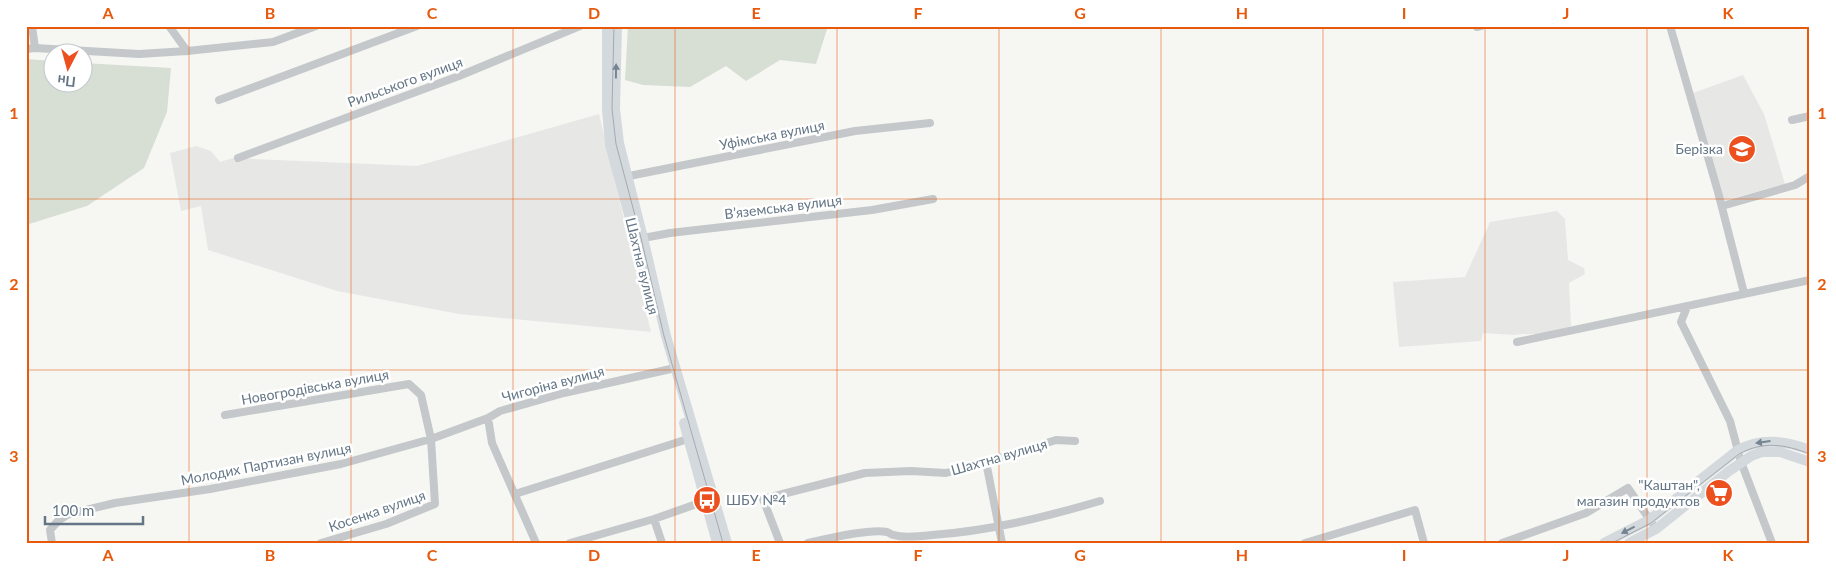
<svg xmlns="http://www.w3.org/2000/svg" width="1836" height="569" font-family="Lato,sans-serif">
<rect width="100%" height="100%" fill="#f6f7f3"/>
<path fill="#e7e8e6" d="M 1743,75 L 1764,114 L 1785,184 L 1723,201 L 1693,93 Z
M 599,114 L 651,332 L 459,314 L 337,291 L 208,250 L 201,206 L 181,211 L 170,153 L 196,146 L 211,151 L 220,162 L 233,158 L 417,166 Z
M 1557,211 L 1565,219 L 1568,260 L 1584,268 L 1585,274 L 1569,283 L 1571,325 L 1565,334 L 1522,334 L 1514,335 L 1483,333 L 1481,341 L 1399,347 L 1393,282 L 1465,277 L 1490,222 Z"/>
<path fill="#d7ded4" d="M 628,26 L 833,26 L 827,29 L 816,64 L 780,60 L 746,81 L 726,66 L 690,87 L 643,85 L 625,80 Z
M 26,59 L 52,61 L 52,82 L 82,82 L 83,63 L 171,68 L 167,112 L 144,168 L 87,206 L 26,225 Z"/>
<g fill="none" stroke-linecap="round" stroke-linejoin="round">
<path stroke="#c4c8cb" stroke-width="8" d="M 32,26 L 35,48
M 169,26 L 187,51
M 1670,26 L 1718,192 L 1744,293
M 1477,27 L 1481,26
M 26,49 L 35,48 L 139,54 L 187,51 L 273,42 L 316,26
M 219,100 L 417,26
M 1792,120 L 1810,116
M 238,158 L 459,76 L 580,26
M 624,177 L 855,131 L 930,123
M 1722,206 L 1795,185 L 1810,176
M 638,239 L 670,233 L 872,210 L 933,199
M 1687,307 L 1681,322 L 1730,421 L 1741,462 L 1772,543
M 1517,342 L 1810,280
M 225,415 L 409,384 L 421,395 L 431,439 L 435,504 L 386,524 L 321,543
M 488,418 L 492,443 L 536,543
M 986,462 L 1002,543
M 515,494 L 688,439
M 654,519 L 662,543
M 52,543 L 50,530 L 58,521 L 69,514 L 115,503 L 210,489 L 341,464 L 431,439 L 488,418 L 500,411 L 564,393 L 675,368
M 570,543 L 654,519 L 708,500
M 780,543 L 763,499 L 865,473 L 911,471 L 946,473 L 986,462 L 1056,440 L 1075,441
M 808,543 C 826,539 871,528 887,532 C 890,533 892,535 894,535 C 902,538 923,536 932,535 C 990,531 1045,517 1100,501
M 1305,543 L 1415,510 L 1424,543
M 1502,543 L 1586,513 L 1628,488 L 1652,523"/>
<path stroke="#d4d9dd" stroke-width="10" d="M 607,26 L 607,109 L 610,145 L 643,266
M 617,26 L 615,109 L 619,143 L 643,238 L 666,336 L 727,543
M 684,423 L 717,543
M 1604,543 L 1649,520 L 1738,450 C 1762,437 1785,441 1810,450
M 1629,543 L 1656,529 L 1729,471 L 1751,456 L 1762,452 L 1780,452 L 1810,462"/>
<path stroke="#a4aab0" stroke-width="1" d="M 614,26 L 612,109 L 616,144 L 641,238 L 664,336 L 723,543
M 1612,543 L 1651,523 L 1739,454 C 1763,441 1784,444 1810,454"/>
</g>
<defs><path id="oneway-solid" d="M-6-.8H1V-3.2L6.5 0L1 3.2V.8H-6Z" transform="scale(1.25)"/></defs>
<g fill="#758592">
<use href="#oneway-solid" transform="translate(616 71) rotate(-89)"/>
<use href="#oneway-solid" transform="translate(1763 442) rotate(172)"/>
<use href="#oneway-solid" transform="translate(1628 530) rotate(153)"/>
</g>
<path fill="none" stroke="#e8590c" stroke-width="1" stroke-opacity="0.55" d="M 189,26 L 189,543M 351,26 L 351,543M 513,26 L 513,543M 675,26 L 675,543M 837,26 L 837,543M 999,26 L 999,543M 1161,26 L 1161,543M 1323,26 L 1323,543M 1485,26 L 1485,543M 1647,26 L 1647,543M 26,199 L 1810,199M 26,370 L 1810,370"/>
<defs>
<g id="school-disc" transform="scale(1.4375)"><circle r="9.5" fill="#eb501e" stroke="#fff"/><path d="M0-5L7-2L0 1L-7-2ZM-4 1L0 2.5L4 1V4Q0 6-4 4Z" fill="#fff"/></g>
<g id="supermarket-disc" transform="scale(1.4375)"><circle r="9.5" fill="#eb501e" stroke="#fff"/><path d="M-6-5.5h2.5l.6 2H6L4.5 2H-2.5L-4.4-4H-6ZM-1.5 3.2a1.3 1.3 0 1 0 .1 0ZM3 3.2a1.3 1.3 0 1 0 .1 0Z" fill="#fff"/></g>
<g id="bus-disc" transform="scale(1.4375)"><circle r="9.5" fill="#eb501e" stroke="#fff"/><path d="M-5-6H5V4H4V6H2V4H-2V6H-4V4H-5ZM-3.5-4V0h7V-4ZM-3.5 1.2v1.5H-2V1.2ZM2 1.2v1.5H3.5V1.2Z" fill="#fff"/></g>
</defs>
<g fill-rule="evenodd">
<use href="#school-disc" x="1742" y="149"/>
<use href="#supermarket-disc" x="1719" y="493"/>
<use href="#bus-disc" x="707" y="500"/>
</g>
<g text-anchor="middle" stroke-width="5" stroke-linejoin="round" paint-order="stroke">
<g font-size="14" fill="#647685" stroke="#fff">
<text transform="translate(405 82) rotate(-20)" y="5">Рильського вулиця</text>
<text transform="translate(772 135) rotate(-11)" y="5">Уфімська вулиця</text>
<text transform="translate(783 207) rotate(-7)" y="5">В’яземська вулиця</text>
<text transform="translate(642 266) rotate(76)" y="5">Шахтна вулиця</text>
<text transform="translate(553 384) rotate(-15)" y="5">Чигоріна вулиця</text>
<text transform="translate(315 387) rotate(-10)" y="5">Новогродівська вулиця</text>
<text transform="translate(999 457) rotate(-16)" y="5">Шахтна вулиця</text>
<text transform="translate(266 464) rotate(-11)" y="5">Молодих Партизан вулиця</text>
<text transform="translate(377 511) rotate(-19)" y="5">Косенка вулиця</text>
</g>
<g font-size="14" fill="#647685" stroke="#fff" text-anchor="end">
<text x="1723" y="154">Берізка</text>
<text x="1700" y="490">"Каштан",<tspan x="1700" dy="16">магазин продуктов</tspan></text>
<text x="726" y="505" text-anchor="start">ШБУ №4</text>
</g>
</g>
<rect width="1836" height="569" fill="none" stroke="#ffffff" stroke-width="55"/>
<g transform="translate(68 68) rotate(186)"><circle r="24" fill="#ffffff" stroke="#c1c8ce"/>
<path d="M0-4L9 19L0 12L-9 19Z" fill="#eb501e"/>
<text y="-8" font-size="14" font-weight="bold" text-anchor="middle" fill="#647685">Пн</text>
</g>
<path d="M45 516v8h98v-8" fill="none" stroke="#647685" stroke-width="2.5"/>
<text x="52" y="516" font-size="15" fill="#647685" stroke="#ffffff" stroke-width="4" paint-order="stroke">100 m</text>
<rect x="28" y="28" width="1780" height="514" fill="none" stroke="#e8590c" stroke-width="2"/>
<g font-size="16" text-anchor="middle" font-weight="bold" fill="#e8590c">
<text x="108" y="19">A</text>
<text x="270" y="19">B</text>
<text x="432" y="19">C</text>
<text x="594" y="19">D</text>
<text x="756" y="19">E</text>
<text x="918" y="19">F</text>
<text x="1080" y="19">G</text>
<text x="1242" y="19">H</text>
<text x="1404" y="19">I</text>
<text x="1566" y="19">J</text>
<text x="1728" y="19">K</text>
<text x="14" y="119">1</text>
<text x="1822" y="119">1</text>
<text x="14" y="290">2</text>
<text x="1822" y="290">2</text>
<text x="14" y="462">3</text>
<text x="1822" y="462">3</text>
<text x="108" y="561">A</text>
<text x="270" y="561">B</text>
<text x="432" y="561">C</text>
<text x="594" y="561">D</text>
<text x="756" y="561">E</text>
<text x="918" y="561">F</text>
<text x="1080" y="561">G</text>
<text x="1242" y="561">H</text>
<text x="1404" y="561">I</text>
<text x="1566" y="561">J</text>
<text x="1728" y="561">K</text>
</g>
</svg>
